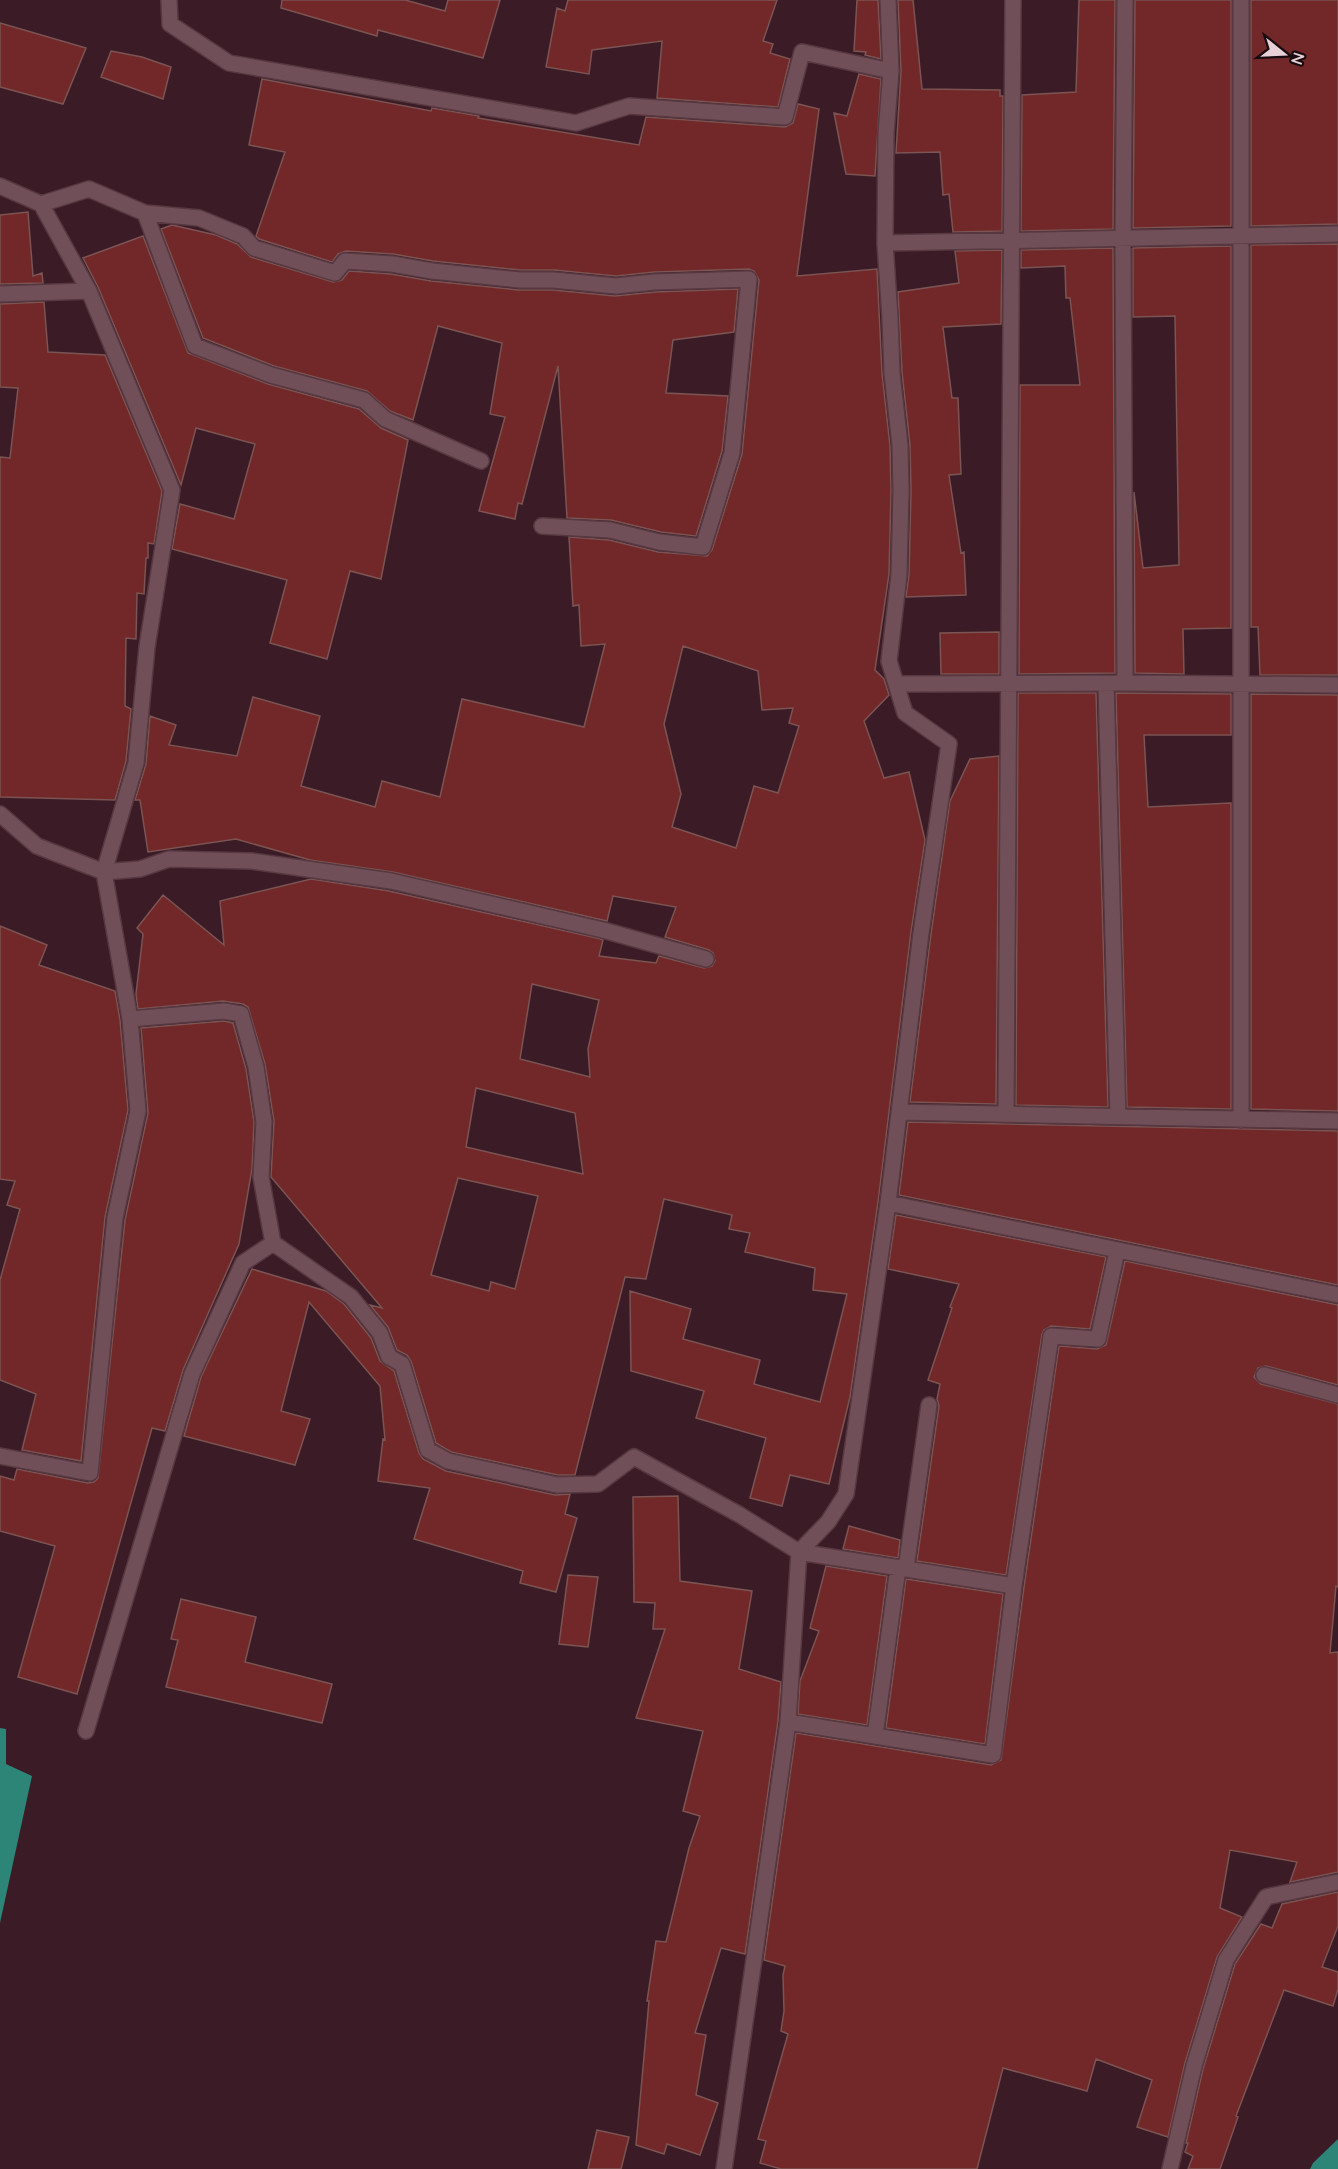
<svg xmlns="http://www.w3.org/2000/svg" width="1338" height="2169" font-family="Quicksand,sans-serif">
<rect width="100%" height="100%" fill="#3b1b25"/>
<path fill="#2d8578" d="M 0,1728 L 6,1729 L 6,1764 L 32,1776 L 0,1923 Z
M 1338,2139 L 1338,2169 L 1310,2169 L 1313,2163 Z"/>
<path fill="#722729" stroke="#7b5453" stroke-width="1.5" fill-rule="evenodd" d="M 282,0 L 405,0 L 445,11 L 448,0 L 500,0 L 483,58 L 378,30 L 377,36 L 281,8 Z
M 568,0 L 777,0 L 763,41 L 773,44 L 770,53 L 790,59 L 778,107 L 657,98 L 662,41 L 592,50 L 589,74 L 546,67 L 557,8 L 565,11 Z
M 857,0 L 878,0 L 881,59 L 865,55 L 866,52 L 854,51 Z
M 898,0 L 913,0 L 922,89 L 1000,90 L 1000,96 L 1003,96 L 1002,231 L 953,232 L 949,194 L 943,195 L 940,152 L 896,153 L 901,71 Z
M 1079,0 L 1115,0 L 1113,229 L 1021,231 L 1022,95 L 1076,92 Z
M 1135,0 L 1231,0 L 1231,226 L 1133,228 Z
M 1251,0 L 1338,0 L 1338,224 L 1251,226 Z
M 0,23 L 86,48 L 63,104 L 0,87 Z
M 111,51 L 142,57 L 171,67 L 163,99 L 101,77 Z
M 859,74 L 881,79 L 875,176 L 846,174 L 834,113 L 847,116 Z
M 262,79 L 431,111 L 432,108 L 479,116 L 478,118 L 639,145 L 646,117 L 785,127 L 793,123 L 798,104 L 819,109 L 797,276 L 877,269 L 882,373 L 890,446 L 891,491 L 889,574 L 875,670 L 884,679 L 889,695 L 864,721 L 884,778 L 909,772 L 925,840 L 911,932 L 878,1202 L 850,1397 L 829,1484 L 790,1475 L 782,1506 L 750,1498 L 766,1438 L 696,1418 L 704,1391 L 631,1371 L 630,1291 L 691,1309 L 683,1339 L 760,1360 L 754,1384 L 820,1402 L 847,1294 L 813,1290 L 815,1268 L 745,1252 L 750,1233 L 729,1229 L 732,1215 L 664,1199 L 646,1279 L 625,1277 L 575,1475 L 558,1475 L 451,1452 L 436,1443 L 411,1361 L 407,1355 L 397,1350 L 388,1327 L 370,1305 L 382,1308 L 271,1177 L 274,1121 L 265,1064 L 248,1007 L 243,1004 L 223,1001 L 138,1009 L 136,994 L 143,934 L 137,928 L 163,895 L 224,945 L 220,901 L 311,879 L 389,891 L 601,939 L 603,940 L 599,956 L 656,963 L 659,956 L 704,968 L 712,966 L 715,961 L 713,953 L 709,950 L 665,937 L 676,907 L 613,896 L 607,921 L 393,872 L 310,860 L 236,839 L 148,852 L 140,800 L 135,800 L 146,764 L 150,716 L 176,725 L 169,745 L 237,756 L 253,697 L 320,716 L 301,786 L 375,807 L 382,781 L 440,797 L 462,699 L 584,727 L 605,644 L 581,646 L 579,605 L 573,606 L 569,537 L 609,540 L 658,552 L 707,556 L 712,550 L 742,454 L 759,280 L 754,271 L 749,269 L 654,272 L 616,276 L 554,270 L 520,270 L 433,261 L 393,254 L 346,251 L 338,254 L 332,262 L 259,239 L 256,236 L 285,152 L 249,145 ZM 683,646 L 758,671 L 762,710 L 793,708 L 789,723 L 799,726 L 778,793 L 754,786 L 736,848 L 672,827 L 681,794 L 664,724 ZM 532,984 L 599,1000 L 588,1049 L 590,1077 L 520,1059 ZM 476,1088 L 575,1113 L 583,1174 L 466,1147 ZM 458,1178 L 538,1196 L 515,1289 L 491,1282 L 489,1291 L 431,1275 Z
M 28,212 L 33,276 L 42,273 L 43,283 L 0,284 L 0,215 Z
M 172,225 L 216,235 L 237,244 L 251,257 L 333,282 L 342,280 L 349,271 L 391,274 L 431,281 L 519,290 L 553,290 L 615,296 L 655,292 L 738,289 L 734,332 L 673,340 L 666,393 L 728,396 L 722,451 L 696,536 L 661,532 L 611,520 L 567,518 L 558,366 L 522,504 L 518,503 L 515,519 L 479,511 L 505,417 L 490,414 L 502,343 L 438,326 L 413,420 L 390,411 L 367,391 L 274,366 L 203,338 L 161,229 Z
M 143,236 L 188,353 L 268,384 L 359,409 L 381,428 L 408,440 L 381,579 L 350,571 L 327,659 L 270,643 L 287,580 L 172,549 L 180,504 L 234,519 L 255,444 L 196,428 L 181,485 L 98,287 L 83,258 Z
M 1338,244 L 1338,675 L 1260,675 L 1258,627 L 1251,627 L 1251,245 Z
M 1231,246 L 1231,628 L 1183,629 L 1184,674 L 1135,673 L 1134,492 L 1143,568 L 1179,565 L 1175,316 L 1133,317 L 1133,248 Z
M 1113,248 L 1115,673 L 1019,674 L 1020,385 L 1080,385 L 1070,298 L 1066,298 L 1065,266 L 1021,268 L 1021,250 Z
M 1002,250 L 1001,324 L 943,327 L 952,398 L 958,398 L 961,474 L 949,475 L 961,553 L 964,552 L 966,595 L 906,597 L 909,575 L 911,491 L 910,445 L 902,372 L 898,292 L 959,283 L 955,251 Z
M 44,302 L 48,352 L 105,355 L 162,491 L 154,544 L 148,543 L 148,558 L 146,558 L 144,594 L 137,593 L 136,639 L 126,638 L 125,706 L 131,709 L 126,761 L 115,800 L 0,797 L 0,457 L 10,458 L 18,388 L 0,387 L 0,304 Z
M 999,632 L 999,674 L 941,674 L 940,633 Z
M 1018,693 L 1096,693 L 1108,1107 L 1016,1105 Z
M 1116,693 L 1231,694 L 1231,735 L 1144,735 L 1148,807 L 1231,803 L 1231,1109 L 1127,1107 Z
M 1251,694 L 1338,695 L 1338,1111 L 1251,1109 Z
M 999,756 L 996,1104 L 910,1102 L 931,934 L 950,801 L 970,759 Z
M 0,926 L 47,945 L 39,965 L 115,991 L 120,1020 L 128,1110 L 105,1217 L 81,1461 L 22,1450 L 36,1394 L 0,1380 L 0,1280 L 20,1209 L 7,1205 L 15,1181 L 0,1179 Z
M 224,1021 L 233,1023 L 246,1069 L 254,1122 L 252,1169 L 239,1244 L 183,1370 L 165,1431 L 152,1428 L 77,1694 L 18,1677 L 55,1546 L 0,1531 L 0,1476 L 14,1480 L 17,1469 L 88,1483 L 94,1482 L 98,1478 L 125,1220 L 148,1113 L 141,1028 Z
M 908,1122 L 1338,1131 L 1338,1285 L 899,1195 Z
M 896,1215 L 1106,1257 L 1090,1329 L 1051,1326 L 1044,1330 L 1042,1334 L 1006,1575 L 917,1561 L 939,1406 L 937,1399 L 940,1384 L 928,1380 L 952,1308 L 950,1307 L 959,1284 L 888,1269 Z
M 1125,1261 L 1338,1305 L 1338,1385 L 1266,1366 L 1258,1368 L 1254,1377 L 1261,1384 L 1338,1404 L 1338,1587 L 1336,1586 L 1330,1653 L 1338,1652 L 1338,1872 L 1290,1882 L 1297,1862 L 1230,1850 L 1220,1908 L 1242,1917 L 1217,1957 L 1185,2063 L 1168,2137 L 1137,2127 L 1152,2080 L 1096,2059 L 1087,2091 L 1003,2068 L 977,2169 L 781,2169 L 760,2163 L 766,2141 L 758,2139 L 788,2034 L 781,2031 L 784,2011 L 783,1975 L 785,1966 L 764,1960 L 796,1733 L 991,1765 L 1001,1760 L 1024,1587 L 1059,1346 L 1097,1349 L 1106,1345 Z
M 252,1269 L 326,1291 L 344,1304 L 371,1338 L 380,1361 L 394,1371 L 419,1453 L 423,1459 L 446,1471 L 555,1495 L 570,1494 L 565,1514 L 577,1518 L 556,1592 L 520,1583 L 523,1571 L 414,1539 L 430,1488 L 378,1481 L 383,1439 L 385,1440 L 380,1386 L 309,1302 L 281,1411 L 310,1419 L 295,1465 L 184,1436 L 201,1377 Z
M 678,1496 L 680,1581 L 752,1591 L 739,1669 L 781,1682 L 778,1721 L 745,1954 L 721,1948 L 695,2033 L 706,2035 L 696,2095 L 718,2103 L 700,2155 L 667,2144 L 664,2154 L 636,2145 L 649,2001 L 647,2001 L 656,1941 L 666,1942 L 689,1848 L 700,1816 L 683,1811 L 703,1731 L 636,1718 L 665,1629 L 653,1629 L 655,1603 L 634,1602 L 633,1497 Z
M 849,1526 L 900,1540 L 898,1558 L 843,1549 Z
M 826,1566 L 887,1576 L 867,1725 L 798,1714 L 800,1681 L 819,1631 L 810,1628 Z
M 568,1575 L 598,1577 L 588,1647 L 559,1644 Z
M 906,1579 L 1003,1594 L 985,1744 L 886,1728 Z
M 181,1599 L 256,1617 L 245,1662 L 332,1684 L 322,1723 L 166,1687 L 178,1640 L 171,1639 Z
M 1338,1892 L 1338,1926 L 1322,1967 L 1338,1972 L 1338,1989 L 1333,2006 L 1284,1990 L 1236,2116 L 1238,2117 L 1220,2169 L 1188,2169 L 1193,2156 L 1185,2152 L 1188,2143 L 1186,2143 L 1203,2069 L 1235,1964 L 1261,1924 L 1272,1928 L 1282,1904 Z
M 597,2130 L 629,2137 L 621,2169 L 588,2169 Z"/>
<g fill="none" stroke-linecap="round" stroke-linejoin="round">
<g stroke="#573841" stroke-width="18">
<path id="minor" d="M 169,0 L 170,24 L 229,63 L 576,123 L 629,106 L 785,117 L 802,52 L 891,71
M 0,186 L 41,204 L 89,291 L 172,490 L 147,647 L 136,763 L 104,872 L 130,1019 L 138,1111 L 115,1218 L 90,1473 L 0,1456
M 41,204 L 89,189 L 145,213 L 195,346 L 271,375 L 364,400 L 385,419 L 481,461
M 145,213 L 199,218 L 243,236 L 254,248 L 335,273 L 345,261 L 392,264 L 432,271 L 520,280 L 553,280 L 616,286 L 654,282 L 749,279 L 732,453 L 703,547 L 659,542 L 610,530 L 542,526
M 885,243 L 1338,234
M 0,294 L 89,291
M 1125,683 L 1123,239 L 1125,0
M 896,684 L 1125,683 L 1338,685
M 1106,684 L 1118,1117
M 0,814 L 37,846 L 104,872 L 140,869 L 169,859 L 251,861 L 391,881 L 603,930 L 706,959
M 130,1019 L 224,1011 L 241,1014 L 256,1067 L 264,1122 L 261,1177 L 273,1243 L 351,1297 L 380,1333 L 389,1357 L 402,1364 L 428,1450 L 448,1461 L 557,1485 L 598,1484 L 634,1457 L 740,1515 L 799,1552 L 788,1722
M 899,1112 L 1338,1121
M 1006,1114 L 1013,0
M 1241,1120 L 1241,0
M 888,1203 L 1338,1295
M 1264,1375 L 1338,1395
M 799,1552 L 828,1522 L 846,1494 L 888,1203 L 921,933 L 949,744 L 905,713 L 889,661 L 899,575 L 901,491 L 900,445 L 892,373 L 890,318 L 885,243 L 886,133 L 891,71 L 888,0
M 906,1569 L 929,1405
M 1014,1586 L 1051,1336 L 1098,1339 L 1117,1251
M 86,1731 L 192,1374 L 243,1263 L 273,1243
M 875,1736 L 898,1568
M 724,2169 L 788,1722 L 993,1755 L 1014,1586 L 799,1552
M 1170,2169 L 1194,2066 L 1226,1960 L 1266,1897 L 1338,1882"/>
</g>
<use href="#minor" stroke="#714f58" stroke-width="15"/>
</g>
<g transform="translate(1284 54) rotate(108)" stroke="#190b0f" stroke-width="4.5" paint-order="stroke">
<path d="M0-4.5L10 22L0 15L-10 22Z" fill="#e8d1d6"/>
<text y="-9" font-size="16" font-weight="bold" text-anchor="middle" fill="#e8d1d6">N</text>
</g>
</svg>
